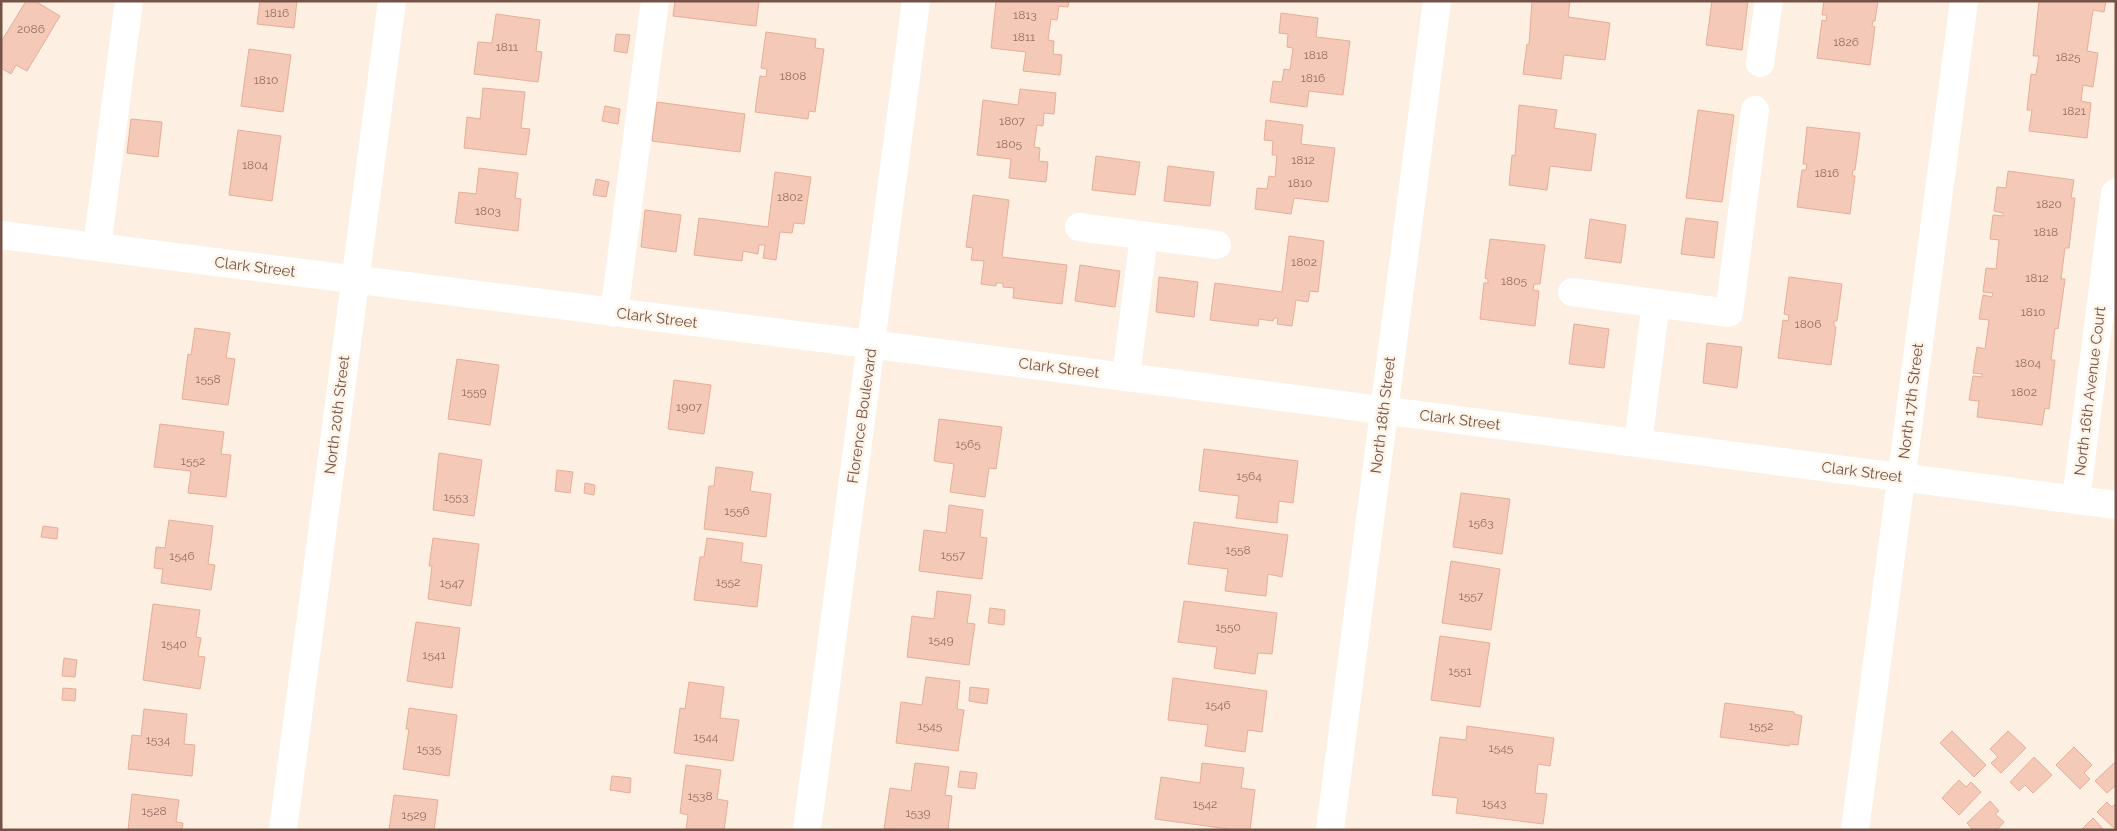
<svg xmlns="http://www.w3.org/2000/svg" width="2117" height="831" font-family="Raleway,sans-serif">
<rect width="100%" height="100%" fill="#fdefe1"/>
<path fill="#f4c9b8" stroke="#e7ad97" d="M 26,1 L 35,1 L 60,16 L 27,71 L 16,65 L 11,74 L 1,68 L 1,42 Z
M 260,1 L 297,1 L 294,28 L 257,24 Z
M 675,1 L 759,1 L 756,26 L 673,16 Z
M 996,1 L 1069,1 L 1068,7 L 1059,6 L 1057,20 L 1051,19 L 1048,40 L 1054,41 L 1053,54 L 1062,55 L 1060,75 L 1023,71 L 1026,52 L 991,48 Z
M 1532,1 L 1570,1 L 1568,17 L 1610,23 L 1605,60 L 1564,55 L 1561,79 L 1523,74 L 1527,44 L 1529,45 Z
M 1712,1 L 1748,1 L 1742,50 L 1706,45 Z
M 1824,1 L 1878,1 L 1875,21 L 1873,21 L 1872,26 L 1875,27 L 1870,65 L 1817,58 L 1822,20 L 1826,21 L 1827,15 L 1822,15 Z
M 2039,1 L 2106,1 L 2104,12 L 2093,10 L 2087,51 L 2098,53 L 2093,87 L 2083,85 L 2081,101 L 2091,103 L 2087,138 L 2029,131 L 2032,110 L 2027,110 L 2031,74 L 2036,75 L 2039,56 L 2033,56 Z
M 1281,13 L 1318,18 L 1316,37 L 1350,41 L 1343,95 L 1309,91 L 1307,107 L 1270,102 L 1273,81 L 1282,82 L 1284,69 L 1290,70 L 1293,48 L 1287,47 L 1288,34 L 1279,33 Z
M 496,14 L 540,20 L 536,51 L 542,52 L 538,82 L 474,74 L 478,42 L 492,43 Z
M 766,32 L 816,39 L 815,48 L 824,49 L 815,112 L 809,111 L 808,119 L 755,112 L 760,76 L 766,77 L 767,69 L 761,68 Z
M 616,34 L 630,35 L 627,53 L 614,51 Z
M 249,49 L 291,55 L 283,112 L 241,106 Z
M 483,88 L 525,92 L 521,128 L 530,129 L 526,155 L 464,148 L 467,117 L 480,119 Z
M 1020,89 L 1056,93 L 1054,114 L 1044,113 L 1043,126 L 1037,125 L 1034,147 L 1040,148 L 1039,161 L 1048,162 L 1046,182 L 1009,178 L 1011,159 L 977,155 L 983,100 L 1018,105 Z
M 657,102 L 745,114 L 740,152 L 652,141 Z
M 1519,105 L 1557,110 L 1554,128 L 1596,134 L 1591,171 L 1550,166 L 1547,190 L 1509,185 L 1512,155 L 1515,156 Z
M 605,106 L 620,109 L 618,124 L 602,121 Z
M 1698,110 L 1734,115 L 1722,202 L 1686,198 Z
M 131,119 L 162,122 L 158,157 L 127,153 Z
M 1266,120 L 1303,125 L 1301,144 L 1335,148 L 1328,202 L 1294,198 L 1291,214 L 1255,209 L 1257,188 L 1267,189 L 1269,176 L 1275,177 L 1277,155 L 1272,155 L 1273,141 L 1264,140 Z
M 1807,127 L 1860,133 L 1855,170 L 1853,170 L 1852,176 L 1855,176 L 1850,214 L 1797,207 L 1802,170 L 1806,170 L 1807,164 L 1803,164 Z
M 238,130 L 281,136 L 272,201 L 229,195 Z
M 1096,156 L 1140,162 L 1135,195 L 1092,190 Z
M 1168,166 L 1214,172 L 1210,206 L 1164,201 Z
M 479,168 L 518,173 L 515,198 L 521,199 L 518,231 L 455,223 L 459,192 L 476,194 Z
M 2008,171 L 2074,180 L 2071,198 L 2075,198 L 2069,248 L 2065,248 L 2061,279 L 2065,279 L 2058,329 L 2055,328 L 2051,360 L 2055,360 L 2049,409 L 2045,408 L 2042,425 L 1977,417 L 1979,401 L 1969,400 L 1973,376 L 1982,377 L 1982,374 L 1973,373 L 1977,347 L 1985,349 L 1989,320 L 1979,319 L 1983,295 L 1992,297 L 1993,293 L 1983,292 L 1986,268 L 1996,269 L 1999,240 L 1990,239 L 1993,215 L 2003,216 L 2003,213 L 1994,211 L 1997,187 L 2006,188 Z
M 775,172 L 811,177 L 804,224 L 794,223 L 792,233 L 780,232 L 776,260 L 763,258 L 765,245 L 759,245 L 758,254 L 743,251 L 742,261 L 694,255 L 699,218 L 768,227 Z
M 596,179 L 609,182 L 606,197 L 593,195 Z
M 973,195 L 1009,200 L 1002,257 L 1067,265 L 1062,304 L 1013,298 L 1014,288 L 1003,287 L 1003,283 L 996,283 L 996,286 L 981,284 L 984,261 L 971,260 L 973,248 L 966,247 Z
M 645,210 L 681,215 L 676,252 L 641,247 Z
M 1686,218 L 1718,222 L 1714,258 L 1681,254 Z
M 1590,219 L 1626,225 L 1621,263 L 1585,258 Z
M 1289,236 L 1324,241 L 1318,292 L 1310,291 L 1308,302 L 1296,300 L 1292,326 L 1277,324 L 1278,318 L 1274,318 L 1273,321 L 1259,319 L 1258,326 L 1210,320 L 1215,283 L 1282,292 Z
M 1490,239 L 1545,245 L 1540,284 L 1534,284 L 1533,290 L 1539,291 L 1535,326 L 1480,319 L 1484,283 L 1488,283 L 1488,279 L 1485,278 Z
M 1080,265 L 1120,271 L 1115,307 L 1075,301 Z
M 1159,277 L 1198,282 L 1194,317 L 1156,312 Z
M 1789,277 L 1842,284 L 1837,321 L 1834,321 L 1834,326 L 1836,327 L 1831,365 L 1778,358 L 1783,320 L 1788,321 L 1789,315 L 1784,314 Z
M 1574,324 L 1609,329 L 1604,368 L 1569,364 Z
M 195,328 L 230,333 L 226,358 L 235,359 L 228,405 L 182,399 L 188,354 L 191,355 Z
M 1707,343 L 1742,347 L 1737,388 L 1703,383 Z
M 457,359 L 499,365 L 490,425 L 448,419 Z
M 674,380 L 711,385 L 704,434 L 668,429 Z
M 939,419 L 1002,427 L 996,469 L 989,468 L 985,497 L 950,492 L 954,464 L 934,461 Z
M 160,424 L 224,432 L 221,454 L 231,455 L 226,497 L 188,493 L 191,471 L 154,467 Z
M 1204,449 L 1298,461 L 1293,503 L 1279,501 L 1277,523 L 1236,518 L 1239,496 L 1199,491 Z
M 439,453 L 482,460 L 474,516 L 433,510 Z
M 716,467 L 753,472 L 750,491 L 771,494 L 766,537 L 704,529 L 709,486 L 714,486 Z
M 557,470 L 573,472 L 570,493 L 555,491 Z
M 585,483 L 595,485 L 594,495 L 584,493 Z
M 1461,493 L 1510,499 L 1502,554 L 1453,547 Z
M 949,505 L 983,510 L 980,537 L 987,538 L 982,579 L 919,571 L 924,530 L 946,533 Z
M 169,520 L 213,526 L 208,564 L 215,565 L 211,590 L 161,583 L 163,569 L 154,568 L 156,547 L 165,548 Z
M 1194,522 L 1288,535 L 1282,577 L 1268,574 L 1266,596 L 1225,591 L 1228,569 L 1188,564 Z
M 43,526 L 58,528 L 57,539 L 41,537 Z
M 433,538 L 479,544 L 471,606 L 428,599 L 432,566 L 429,566 Z
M 707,538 L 743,543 L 741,562 L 762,565 L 757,607 L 694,600 L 700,557 L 704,557 Z
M 1451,561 L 1500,569 L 1491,630 L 1442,623 Z
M 937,591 L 971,595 L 967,623 L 975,624 L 969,665 L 907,657 L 912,616 L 934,619 Z
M 1184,601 L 1277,613 L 1272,654 L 1258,653 L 1255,674 L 1214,668 L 1217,647 L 1178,642 Z
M 153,604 L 200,610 L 196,637 L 201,638 L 198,656 L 205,657 L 200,689 L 143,680 Z
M 990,608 L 1005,610 L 1004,625 L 988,623 Z
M 416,622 L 460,628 L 452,688 L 407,681 Z
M 1440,636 L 1490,643 L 1480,707 L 1431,700 Z
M 64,658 L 77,660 L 75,677 L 62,676 Z
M 926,677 L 960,681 L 957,709 L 964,710 L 958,751 L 896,743 L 901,702 L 922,705 Z
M 1173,678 L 1267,691 L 1262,732 L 1248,730 L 1245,752 L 1205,746 L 1208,725 L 1168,720 Z
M 689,682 L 724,687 L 720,718 L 739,720 L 733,761 L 674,753 L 680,708 L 685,709 Z
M 970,687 L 989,689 L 987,704 L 969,701 Z
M 63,688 L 76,689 L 75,701 L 62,700 Z
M 1725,703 L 1794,712 L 1794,714 L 1802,716 L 1798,745 L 1790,744 L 1789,746 L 1720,737 Z
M 409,708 L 457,715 L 449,776 L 403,769 L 409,729 L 406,729 Z
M 144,709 L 187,714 L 184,744 L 195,745 L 192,776 L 128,769 L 132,735 L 141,736 Z
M 1467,726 L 1554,738 L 1550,766 L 1538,764 L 1535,793 L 1547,794 L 1543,824 L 1456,813 L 1458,798 L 1432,795 L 1440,737 L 1466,740 Z
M 1952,731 L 1986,765 L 1974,777 L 1940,743 Z
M 2008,731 L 2026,748 L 2001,773 L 1991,763 L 1998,757 L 1990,749 Z
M 2074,747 L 2092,765 L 2084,773 L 2090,779 L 2080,789 L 2056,765 Z
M 2034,757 L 2052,775 L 2033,793 L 2025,785 L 2019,791 L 2010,782 Z
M 2116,761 L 2116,785 L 2107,793 L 2095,781 Z
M 915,763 L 949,767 L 945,795 L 952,796 L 948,830 L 884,829 L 890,788 L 911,791 Z
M 1202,763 L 1244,768 L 1241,788 L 1255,790 L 1250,830 L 1236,830 L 1155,819 L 1161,777 L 1200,783 Z
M 686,765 L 721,770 L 717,799 L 728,801 L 724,830 L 686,830 L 688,815 L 680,813 Z
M 960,771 L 977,773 L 975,789 L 958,787 Z
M 612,776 L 631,778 L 630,793 L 610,790 Z
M 1959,780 L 1966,787 L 1971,782 L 1981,792 L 1959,815 L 1942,798 Z
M 132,794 L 179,800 L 176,822 L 183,823 L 182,830 L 128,830 Z
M 394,795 L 438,800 L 434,830 L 389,830 Z
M 1990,801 L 1999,811 L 1995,814 L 2004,822 L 1997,830 L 1973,830 L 1967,823 Z
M 2107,802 L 2112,807 L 2116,803 L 2116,830 L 2097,812 Z
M 2093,818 L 2104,830 L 2081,830 Z"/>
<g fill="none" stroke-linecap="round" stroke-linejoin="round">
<path stroke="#fff" stroke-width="28" d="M 1760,63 L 1769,1
M 1079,227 L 1217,245
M 1,235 L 932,352 L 2116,505
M 97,247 L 129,1
M 1572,292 L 1729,313 L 1755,110
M 614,313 L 655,1
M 1126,376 L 1144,236
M 1638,443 L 1656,303
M 2076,500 L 2115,193
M 283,830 L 392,1
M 807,830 L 916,1
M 1330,830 L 1437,1
M 1855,830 L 1964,1"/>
</g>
<g text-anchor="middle" stroke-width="5" stroke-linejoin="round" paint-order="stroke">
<g font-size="12" fill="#957063">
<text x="277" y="17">1816</text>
<text x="1025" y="19">1813</text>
<text x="31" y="33">2086</text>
<text x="1024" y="41">1811</text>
<text x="1846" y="46">1826</text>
<text x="507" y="51">1811</text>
<text x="1316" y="59">1818</text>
<text x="2068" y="61">1825</text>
<text x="793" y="80">1808</text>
<text x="1313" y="82">1816</text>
<text x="266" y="84">1810</text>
<text x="2074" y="115">1821</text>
<text x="1012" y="125">1807</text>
<text x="1009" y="148">1805</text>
<text x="1303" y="164">1812</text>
<text x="255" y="169">1804</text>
<text x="1827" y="177">1816</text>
<text x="1300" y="187">1810</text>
<text x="790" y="201">1802</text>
<text x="2049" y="208">1820</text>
<text x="488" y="215">1803</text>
<text x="2046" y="236">1818</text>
<text x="1304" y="266">1802</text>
<text x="2037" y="282">1812</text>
<text x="1514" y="285">1805</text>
<text x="2033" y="316">1810</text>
<text x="1808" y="328">1806</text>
<text x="2028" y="367">1804</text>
<text x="208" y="383">1558</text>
<text x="474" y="396">1559</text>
<text x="2024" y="396">1802</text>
<text x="689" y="411">1907</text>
<text x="968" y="448">1565</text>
<text x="193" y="465">1552</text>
<text x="1249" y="480">1564</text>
<text x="456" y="501">1553</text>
<text x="737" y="515">1556</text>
<text x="1481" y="527">1563</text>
<text x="1238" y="554">1558</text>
<text x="953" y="559">1557</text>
<text x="182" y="560">1546</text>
<text x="728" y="586">1552</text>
<text x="452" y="587">1547</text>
<text x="1471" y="600">1557</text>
<text x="1228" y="631">1550</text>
<text x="941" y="644">1549</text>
<text x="174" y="648">1540</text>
<text x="434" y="659">1541</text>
<text x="1460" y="675">1551</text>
<text x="1218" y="709">1546</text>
<text x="930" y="730">1545</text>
<text x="1761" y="730">1552</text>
<text x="706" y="741">1544</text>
<text x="158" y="744">1534</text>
<text x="1501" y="752">1545</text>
<text x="429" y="753">1535</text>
<text x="700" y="800">1538</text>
<text x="1494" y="807">1543</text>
<text x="1205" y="808">1542</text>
<text x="154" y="815">1528</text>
<text x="918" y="817">1539</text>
<text x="414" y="819">1529</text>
</g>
<g font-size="15" fill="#755247" stroke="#fff4e8">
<text transform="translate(255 267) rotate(7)" y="5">Clark Street</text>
<text transform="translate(657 318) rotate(7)" y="5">Clark Street</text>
<text transform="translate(1059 368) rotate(7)" y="5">Clark Street</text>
<text transform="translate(2090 391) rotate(-83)" y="5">North 16th Avenue Court</text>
<text transform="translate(1911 401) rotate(-83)" y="5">North 17th Street</text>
<text transform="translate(337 415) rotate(-83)" y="5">North 20th Street</text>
<text transform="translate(1383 415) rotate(-83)" y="5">North 18th Street</text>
<text transform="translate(862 416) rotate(-82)" y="5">Florence Boulevard</text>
<text transform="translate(1460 420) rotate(7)" y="5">Clark Street</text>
<text transform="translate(1862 472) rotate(7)" y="5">Clark Street</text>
</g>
</g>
<rect width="2117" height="831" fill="none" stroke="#755247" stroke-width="5"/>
</svg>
